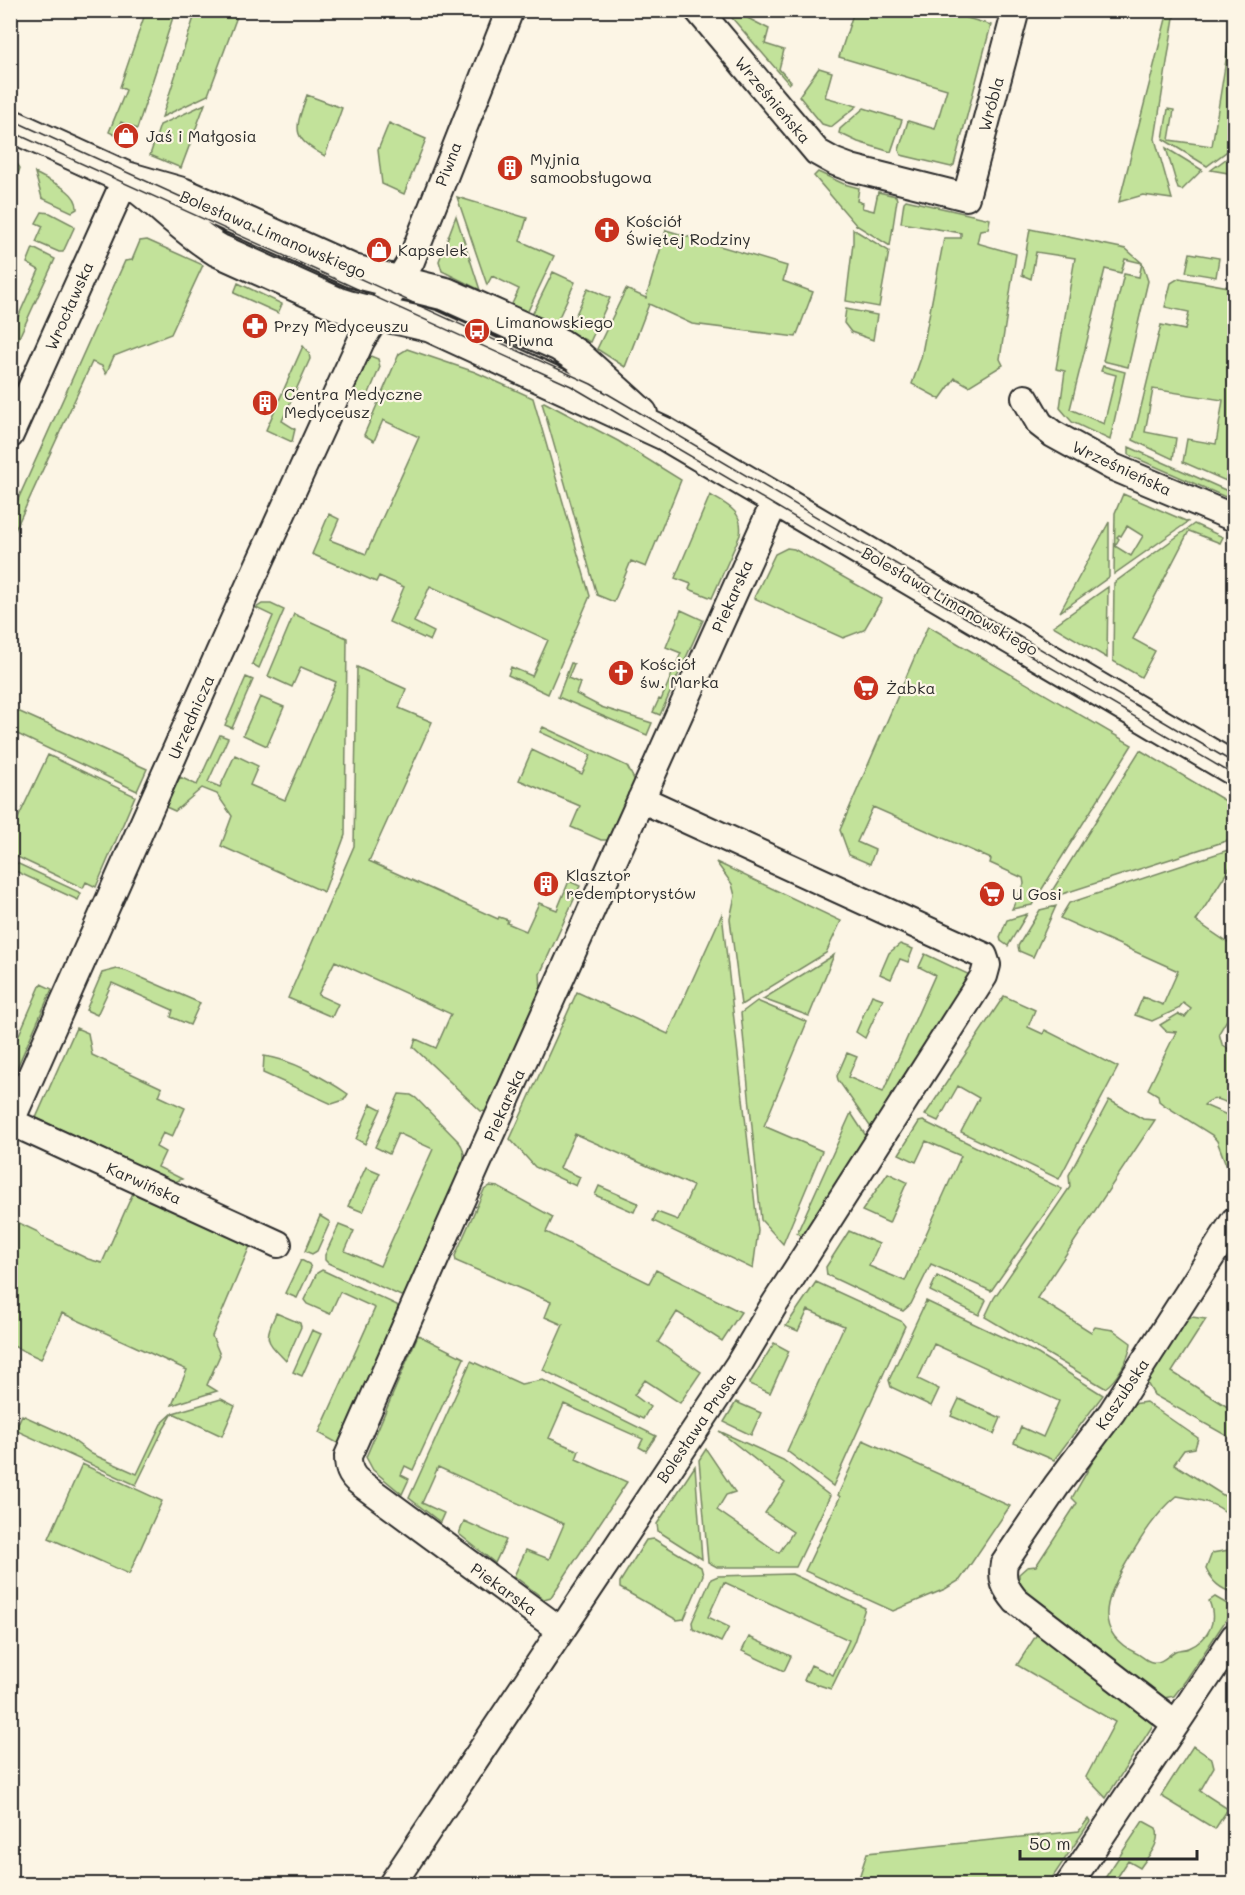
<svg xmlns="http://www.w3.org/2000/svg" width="1245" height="1895" font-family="Mali,sans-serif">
<rect width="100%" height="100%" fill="#fcf5e5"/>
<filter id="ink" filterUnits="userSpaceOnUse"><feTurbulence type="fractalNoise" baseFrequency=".0167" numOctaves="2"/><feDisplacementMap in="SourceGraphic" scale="12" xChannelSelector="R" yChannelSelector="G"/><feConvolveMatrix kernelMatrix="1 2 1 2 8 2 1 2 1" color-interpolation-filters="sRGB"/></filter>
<g filter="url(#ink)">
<path fill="#c2e29a" stroke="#768662" stroke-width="1.5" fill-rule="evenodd" d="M 146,11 L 175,11 L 137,129 L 121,122 L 115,135 L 109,132 L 126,90 L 120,87 Z
M 196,11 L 239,11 L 208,95 L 162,117 Z
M 726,11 L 734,11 L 769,29 L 765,44 L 784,50 L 779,69 L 791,82 L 789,84 Z
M 854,11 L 958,11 L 957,15 L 991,25 L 954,165 L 951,167 L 901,155 L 899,150 L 908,121 L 935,129 L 947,89 L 839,57 Z
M 1168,11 L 1175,11 L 1155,139 L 1172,199 L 1143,195 L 1119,202 Z
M 1234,11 L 1234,146 L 1207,166 L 1163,139 L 1168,109 L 1174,110 L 1169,140 L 1212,146 Z
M 819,68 L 832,72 L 825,97 L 857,106 L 831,127 L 822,124 L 799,96 Z
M 307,95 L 342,108 L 325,156 C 290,137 295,130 307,95 Z
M 205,104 L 181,168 L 150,155 L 160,125 Z
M 864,108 L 902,120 L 891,152 L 858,142 L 839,133 L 840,129 Z
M 389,123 L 426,139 L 404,194 L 382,184 L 378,150 Z
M 1166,148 L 1202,170 L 1182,190 L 1178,189 Z
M 1234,153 L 1234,174 L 1211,170 Z
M 11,157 L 14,159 L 20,168 L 11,194 Z
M 818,172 L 844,184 L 859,188 L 857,201 L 863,203 L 862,208 L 874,211 L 878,192 L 896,196 L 897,200 L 890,246 L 856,225 L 814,176 Z
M 35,173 C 49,181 78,190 77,209 L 72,212 L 42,198 Z
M 457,197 L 527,218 L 520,241 L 554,256 L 527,313 L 511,306 L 519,289 L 492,276 L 487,285 Z
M 906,200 L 990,219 L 988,229 L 980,230 L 977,243 L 1016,254 L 1000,359 L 1003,365 L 969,386 L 955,378 L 940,399 L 912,384 L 921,358 L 944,238 L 961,238 L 961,233 L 901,223 L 904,202 Z
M 42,212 L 50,213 L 73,225 L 74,228 L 63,252 L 59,252 L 36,242 L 43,226 L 36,223 Z
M 456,216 L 480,290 L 442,271 L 439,261 Z
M 853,229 L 889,251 L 879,307 L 846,301 L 853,243 Z
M 1030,229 L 1126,249 L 1142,263 L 1148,281 L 1128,367 L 1103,361 L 1124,274 L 1139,277 L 1142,263 L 1125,259 L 1121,273 L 1105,269 L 1070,409 L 1104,424 L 1116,375 L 1101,371 L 1103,366 L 1125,372 L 1110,440 L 1072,422 L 1060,408 L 1065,371 L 1056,369 L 1075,258 L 1036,252 L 1031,279 L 1022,275 Z
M 666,230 L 787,266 L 783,281 L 813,292 L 796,337 L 692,324 L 649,304 L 625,367 L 597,349 L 626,289 L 646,298 Z
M 147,240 L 203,265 L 171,334 L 114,356 L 106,374 L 102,366 L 92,362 L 11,539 L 11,515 L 125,261 L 132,260 L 140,241 Z
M 33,248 L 55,259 L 11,355 L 11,333 L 39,270 L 27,263 Z
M 1190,253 L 1219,258 L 1216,277 L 1186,272 Z
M 553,272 L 575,282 L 555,326 L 532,315 Z
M 1179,278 L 1234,288 L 1234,428 L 1226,481 L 1183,462 L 1187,439 L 1216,444 L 1223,400 L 1153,389 L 1145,432 L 1176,438 L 1173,459 L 1133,440 L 1161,325 L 1185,330 L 1189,312 L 1165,307 L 1171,283 Z
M 238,283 L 282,304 L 278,313 L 234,293 Z
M 588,288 L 610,298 L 590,342 L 568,332 Z
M 846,309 L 877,315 L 873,340 L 851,332 L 844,323 Z
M 303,346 L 309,353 L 310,359 L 282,421 L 295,429 L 292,442 L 266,430 Z
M 407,349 L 475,372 L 533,398 L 590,596 L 548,694 L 508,675 L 511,667 L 532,676 L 548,640 L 430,586 L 414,622 L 434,632 L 430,641 L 389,622 L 404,587 L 379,576 L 376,582 L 312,554 L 329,514 L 339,519 L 330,540 L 366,554 L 419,437 L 383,420 L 374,441 L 364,435 L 399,354 Z
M 368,355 L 378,359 L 380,367 L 367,398 L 352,391 Z
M 544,402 L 618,441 L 681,480 L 646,567 L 631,561 L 614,602 L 597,595 L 542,403 Z
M 1129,447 L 1232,493 L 1230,499 L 1129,455 Z
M 1123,494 L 1188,522 L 1114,574 L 1115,513 ZM 1127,526 L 1143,536 L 1131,556 L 1115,546 L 1119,539 L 1117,537 L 1119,535 L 1121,536 Z
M 710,495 C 727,505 744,511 740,535 L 712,598 L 689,589 L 691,584 L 675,578 Z
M 1109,522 L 1109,577 L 1060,612 Z
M 1194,524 L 1223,537 L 1220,543 L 1189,531 L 1133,639 L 1155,651 L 1141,677 L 1113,661 L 1114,583 Z
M 787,548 L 794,549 L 882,599 L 864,630 L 843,638 L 754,598 L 775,554 Z
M 1108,587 L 1107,658 L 1053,626 Z
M 262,604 L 271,604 L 284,610 L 259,668 L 252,664 L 273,616 L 256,608 Z
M 681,610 L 703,620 L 660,715 L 653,712 L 659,699 L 661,700 L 681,653 L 666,647 Z
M 294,614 L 347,638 L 345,835 L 324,892 L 221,846 L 232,816 L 217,794 L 202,788 L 175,811 L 166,807 L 180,777 L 197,785 L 220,735 L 228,738 L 208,782 L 220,787 L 235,755 L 258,766 L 250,785 L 285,800 L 336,682 L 301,667 L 292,687 L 268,676 Z
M 928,626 L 1132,745 L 1032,905 L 1012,909 L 1024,884 L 1023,878 L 990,863 L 991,859 L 873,807 L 857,842 L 875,850 L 870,864 L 849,855 L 840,830 Z
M 571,663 L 574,664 L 568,678 L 580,683 L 576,694 L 601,707 L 652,723 L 647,735 L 558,697 Z
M 357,667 L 406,689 L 399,708 L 432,722 L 369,861 L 498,919 L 499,917 L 508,920 L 507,923 L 526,931 L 539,903 L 557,910 L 569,881 L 580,886 L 540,974 L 541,991 L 488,1112 L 481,1111 L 413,1047 L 416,1039 L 436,1048 L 451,1014 L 335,961 L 318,995 L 338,1004 L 332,1017 L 288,998 L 354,846 Z
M 246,677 L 253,680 L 232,728 L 225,725 Z
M 260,697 L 284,707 L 267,746 L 243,735 Z
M 11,708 L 147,769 L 137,791 L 11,731 Z
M 543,727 L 627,766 L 636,783 L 610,840 L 601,840 L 571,827 L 580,806 L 519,780 L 532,750 L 582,774 L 591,755 L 540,732 Z
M 1140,750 L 1234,806 L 1234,833 L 1226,841 L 1047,899 Z
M 48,755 L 135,796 L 96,887 L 86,882 L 83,888 L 11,854 L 11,833 Z
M 1228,850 L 1234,850 L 1234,861 L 1196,921 L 1234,947 L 1234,1008 L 1219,1033 L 1222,1044 L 1234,1053 L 1234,1107 C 1223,1101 1215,1094 1204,1105 L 1234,1118 L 1234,1169 L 1227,1167 L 1217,1141 L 1212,1135 L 1164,1105 L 1159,1101 L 1158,1095 L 1148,1089 L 1176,1032 L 1166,1031 L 1160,1025 L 1178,1014 L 1185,1017 L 1191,1009 L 1183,1003 L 1178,1009 L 1152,1021 L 1135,1015 L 1143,997 L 1163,1005 L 1178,971 L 1060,918 L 1069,903 Z
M 10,860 L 81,893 L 78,900 L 11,869 Z
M 716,862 L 841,921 L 826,953 L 741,1005 L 730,919 L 735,896 L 732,884 Z
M 1056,906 L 1033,957 L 1019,951 L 1018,946 L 1040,910 Z
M 722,914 L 758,1231 L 753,1269 L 653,1221 L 657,1212 L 678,1220 L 693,1186 L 575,1134 L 560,1168 L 580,1177 L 576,1186 L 535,1167 L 510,1139 L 577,992 L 668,1034 Z
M 1027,914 L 1008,946 L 1001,941 L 1000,937 L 1007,920 Z
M 900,944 L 913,949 L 908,962 L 900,959 L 891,979 L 880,974 L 889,953 Z
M 925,954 L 972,976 L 874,1132 L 838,1080 L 837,1076 L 847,1053 L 857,1057 L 848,1077 L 883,1092 L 935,975 L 919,967 Z
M 834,955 L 809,1016 L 763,999 L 831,957 Z
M 117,969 L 126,971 L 200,1003 L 190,1025 L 171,1017 L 173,1010 L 112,983 L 97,1015 L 86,1010 L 102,973 Z
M 41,984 L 52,989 L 11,1081 L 11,1053 Z
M 872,995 L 883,999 L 865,1038 L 856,1032 Z
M 1004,996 L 1035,1010 L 1028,1027 L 1043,1034 L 1045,1030 L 1118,1067 L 1059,1179 L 961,1132 L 979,1098 L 958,1086 L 938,1121 L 925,1115 Z
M 757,1001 L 807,1022 L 764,1126 L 822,1151 L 783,1244 L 761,1220 L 741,1013 Z
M 76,1028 L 88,1033 L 92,1055 L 162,1088 L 159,1096 L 185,1108 L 172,1137 L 163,1133 L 156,1147 L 165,1152 L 158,1167 L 182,1179 L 175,1182 L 36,1118 Z
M 264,1056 C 291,1059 326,1079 348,1094 L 344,1100 L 332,1104 L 263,1073 Z
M 399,1094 L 411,1095 L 416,1098 L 459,1142 C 465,1149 465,1158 463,1168 L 406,1294 L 401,1296 L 328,1263 L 325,1260 L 325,1255 L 339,1225 L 354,1231 L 345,1251 L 380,1266 L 433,1149 L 398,1133 L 389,1154 L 375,1147 Z
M 1109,1100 L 1143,1119 L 1155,1120 L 1037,1298 L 1091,1332 L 1095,1327 L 1113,1330 L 1131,1343 C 1130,1357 1117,1380 1105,1388 L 985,1317 L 994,1298 L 1070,1187 L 1069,1175 Z
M 371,1104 L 381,1109 L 365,1144 L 356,1139 Z
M 851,1113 L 868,1139 L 804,1238 L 797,1233 Z
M 923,1121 L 1062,1189 L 991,1291 L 931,1264 L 911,1304 L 903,1311 L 827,1275 L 826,1267 L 849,1231 L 879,1244 L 869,1266 L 905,1281 L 961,1156 L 926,1141 L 916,1162 L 899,1154 L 919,1122 Z
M 366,1167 L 380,1173 L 363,1212 L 348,1206 Z
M 888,1173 L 907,1182 L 889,1223 L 862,1211 Z
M 490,1186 L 498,1187 L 553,1217 L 546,1232 L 649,1283 L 656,1270 L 741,1312 L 722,1341 L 677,1312 L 658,1342 L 701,1372 L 680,1403 L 645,1380 L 634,1395 L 650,1407 L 643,1419 L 543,1370 L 563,1325 L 545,1317 L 551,1302 L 456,1261 L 455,1256 L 484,1190 Z
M 599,1186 L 638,1203 L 634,1212 L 595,1195 Z
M 133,1193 L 250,1246 L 212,1336 L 220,1355 L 207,1385 L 217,1391 L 172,1405 L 187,1370 L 62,1313 L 41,1359 L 11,1345 L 11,1219 L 38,1232 L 42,1237 L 88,1259 L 102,1263 Z
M 320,1216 L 330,1222 L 317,1251 L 312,1254 L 305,1251 Z
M 301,1260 L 309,1264 L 311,1268 L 297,1298 L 285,1293 Z
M 322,1270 L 397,1305 L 399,1310 L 339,1444 L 319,1433 L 375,1308 L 340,1292 L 330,1314 L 307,1304 L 304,1300 L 317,1273 Z
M 937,1276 L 986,1300 L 979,1315 L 930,1291 Z
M 816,1282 L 901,1321 L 905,1326 L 833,1486 L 787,1451 L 844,1326 L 808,1310 L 798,1331 L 786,1326 Z
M 926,1301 L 1038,1354 L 1103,1395 L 1054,1460 L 1014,1443 L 1021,1427 L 1043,1437 L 1059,1401 L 934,1344 L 918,1379 L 939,1389 L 931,1406 L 891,1387 L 889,1380 Z
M 276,1313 L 300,1323 L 301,1327 L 286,1361 C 265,1339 264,1341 276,1313 Z
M 1192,1317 L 1206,1319 L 1172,1372 L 1234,1411 L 1234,1440 L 1154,1395 L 1147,1383 C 1156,1360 1170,1330 1192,1317 Z
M 312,1330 L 321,1334 L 302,1376 L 293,1372 Z
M 418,1335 L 464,1358 L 413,1470 L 405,1466 L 401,1475 L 409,1479 L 402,1494 L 373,1470 L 366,1457 Z
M 774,1343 L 789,1351 L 770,1393 L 749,1384 Z
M 471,1361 L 521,1384 L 543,1380 L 656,1436 L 646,1451 L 639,1447 L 643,1439 L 564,1404 L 549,1438 L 579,1451 L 576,1459 L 627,1482 L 551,1597 L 544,1599 L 514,1576 L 526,1550 L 549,1559 L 564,1524 L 438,1467 L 422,1503 L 444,1513 L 440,1522 L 409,1498 Z
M 221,1399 L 235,1406 L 222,1436 L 173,1413 L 163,1430 L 136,1485 L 15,1430 L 22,1415 L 64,1434 L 92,1454 L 137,1474 L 161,1424 L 173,1413 Z
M 959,1399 L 1001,1418 L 994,1434 L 951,1416 Z
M 736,1402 L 761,1413 L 751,1435 L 724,1422 Z
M 1146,1402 L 1198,1438 L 1195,1448 L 1184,1450 L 1174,1464 L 1234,1502 L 1234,1521 C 1221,1502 1198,1500 1177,1496 C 1154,1515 1140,1540 1125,1565 C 1105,1599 1093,1632 1136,1653 C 1141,1655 1146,1661 1152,1662 C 1162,1664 1168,1655 1175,1651 C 1179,1649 1185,1650 1189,1648 C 1209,1639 1218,1622 1209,1601 L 1215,1597 L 1234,1608 L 1186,1680 L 1174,1696 L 1164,1698 L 1025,1592 L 1019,1581 L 1019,1574 L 1027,1567 L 1036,1566 L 1077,1503 L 1072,1498 L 1115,1423 L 1133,1404 Z
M 719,1431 L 783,1460 L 830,1496 L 796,1567 L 717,1567 L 708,1562 L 699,1460 L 706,1449 L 735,1492 L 726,1495 L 717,1510 L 779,1553 L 793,1532 L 765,1513 L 785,1483 Z
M 863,1440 L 1010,1506 L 960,1580 L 945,1589 L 893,1611 L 805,1571 L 840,1497 L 838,1495 Z
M 82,1464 L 162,1501 L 129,1574 L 49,1538 Z
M 695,1466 L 702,1559 L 658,1531 L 657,1524 Z
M 464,1521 L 506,1540 L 495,1563 L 459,1534 Z
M 654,1539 L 701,1567 L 703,1575 L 684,1619 L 677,1620 L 620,1588 L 620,1582 L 646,1540 Z
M 1234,1543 L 1234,1593 C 1220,1589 1212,1582 1206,1569 L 1212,1553 L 1229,1550 Z
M 792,1574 L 865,1608 L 854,1642 L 831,1689 L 804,1680 L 811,1665 L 833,1675 L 849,1640 L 724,1582 L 708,1617 L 729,1627 L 721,1642 L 693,1629 L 692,1622 L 711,1579 L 718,1576 Z
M 1037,1634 L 1155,1722 L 1106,1798 L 1086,1777 L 1115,1722 L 1017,1665 Z
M 749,1637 L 791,1656 L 784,1671 L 742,1651 Z
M 1193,1746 L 1212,1759 L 1214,1767 L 1200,1791 L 1228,1809 L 1215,1829 L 1161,1796 Z
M 1088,1819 L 1090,1822 L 1048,1884 L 857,1884 L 867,1853 L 1079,1831 Z
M 1143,1821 L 1156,1828 C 1162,1843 1148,1856 1140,1868 L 1128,1861 L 1113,1884 L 1101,1884 Z"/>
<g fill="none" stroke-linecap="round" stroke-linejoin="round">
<g stroke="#2b2b2b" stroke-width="30">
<path id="minor" d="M 698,10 L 817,152 L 835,162 L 851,168 L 966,197 L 1016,10
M 1025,398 L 1040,424 L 1053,434 L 1113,467 L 1234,518
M 10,435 L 126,178
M 11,1122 L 278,1244
M 10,1123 L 248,588 L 361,341 L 411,261 L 510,10
M 560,1630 L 359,1482 C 350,1475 348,1468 348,1456 L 483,1151 L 776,499
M 1176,1724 L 1016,1601 C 1005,1588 1001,1580 1004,1563 L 1057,1485 L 1112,1412 L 1234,1221
M 392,1884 L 739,1364 L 774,1305 L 984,976 L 987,965 L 984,956 L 641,799
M 1069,1884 L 1234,1637"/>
</g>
<g stroke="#2b2b2b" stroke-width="36">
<path id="tertiary" d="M 10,125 L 126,178 L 182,194 L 353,271 L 446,294 L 560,345 L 578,357 L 641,414
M 126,178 C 158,200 185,230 218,250 L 338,304 C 368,314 400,317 431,326 L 665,434 L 1234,769"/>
</g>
<use href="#minor" stroke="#fcf5e5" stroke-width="26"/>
<use href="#tertiary" stroke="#fcf5e5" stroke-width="32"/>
<path stroke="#2b2b2b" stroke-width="1.5" d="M 10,119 L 591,384 L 1234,763
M 10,131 L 571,386 L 1234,775"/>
</g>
</g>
<defs>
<g id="shop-disc" transform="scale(1.35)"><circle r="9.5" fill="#c8321e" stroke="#fcf5e5"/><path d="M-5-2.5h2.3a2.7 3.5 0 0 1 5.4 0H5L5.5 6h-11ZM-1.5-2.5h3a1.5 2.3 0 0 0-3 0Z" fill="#fff"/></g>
<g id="building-disc" transform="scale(1.35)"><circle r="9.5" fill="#c8321e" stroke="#fcf5e5"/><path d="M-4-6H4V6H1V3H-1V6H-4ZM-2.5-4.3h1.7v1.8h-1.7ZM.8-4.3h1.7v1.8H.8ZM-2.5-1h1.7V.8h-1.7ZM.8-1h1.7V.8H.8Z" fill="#fff"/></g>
<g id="church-disc" transform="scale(1.35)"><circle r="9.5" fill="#c8321e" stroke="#fcf5e5"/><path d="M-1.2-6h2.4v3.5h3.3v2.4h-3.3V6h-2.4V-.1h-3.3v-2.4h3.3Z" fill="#fff"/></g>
<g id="pharmacy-disc" transform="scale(1.35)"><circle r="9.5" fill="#c8321e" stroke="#fcf5e5"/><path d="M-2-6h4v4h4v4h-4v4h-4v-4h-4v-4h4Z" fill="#fff"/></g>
<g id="bus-disc" transform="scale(1.35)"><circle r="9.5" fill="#c8321e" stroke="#fcf5e5"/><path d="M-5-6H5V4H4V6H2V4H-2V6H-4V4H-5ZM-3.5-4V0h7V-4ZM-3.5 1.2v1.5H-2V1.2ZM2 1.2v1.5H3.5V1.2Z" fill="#fff"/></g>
<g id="supermarket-disc" transform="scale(1.35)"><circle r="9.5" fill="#c8321e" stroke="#fcf5e5"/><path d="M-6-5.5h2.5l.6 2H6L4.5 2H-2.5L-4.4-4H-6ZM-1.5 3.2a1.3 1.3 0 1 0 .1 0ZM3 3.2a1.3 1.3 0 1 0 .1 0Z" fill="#fff"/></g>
</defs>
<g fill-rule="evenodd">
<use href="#shop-disc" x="126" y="136"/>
<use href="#building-disc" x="510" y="168"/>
<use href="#church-disc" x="607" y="230"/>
<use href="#shop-disc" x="379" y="250"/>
<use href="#pharmacy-disc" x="255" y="326"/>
<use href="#bus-disc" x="477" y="331"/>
<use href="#building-disc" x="265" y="403"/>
<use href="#church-disc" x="621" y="673"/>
<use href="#supermarket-disc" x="866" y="688"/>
<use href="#building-disc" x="546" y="884"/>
<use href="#supermarket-disc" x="992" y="894"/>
</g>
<g text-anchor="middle" stroke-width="4.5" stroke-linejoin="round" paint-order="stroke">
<g font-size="16" fill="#2b2b2b" stroke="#fcf5e5">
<text transform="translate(773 100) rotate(50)" y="6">Wrześnieńska</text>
<text transform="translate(991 104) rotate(-75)" y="6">Wróbla</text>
<text transform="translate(448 164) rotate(-69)" y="6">Piwna</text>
<text transform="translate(273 234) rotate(23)" y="6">Bolesława Limanowskiego</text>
<text transform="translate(69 306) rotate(-66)" y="6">Wrocławska</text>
<text transform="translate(1122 468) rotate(25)" y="6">Wrześnieńska</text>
<text transform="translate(732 596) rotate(-66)" y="6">Piekarska</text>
<text transform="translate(950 601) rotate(30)" y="6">Bolesława Limanowskiego</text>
<text transform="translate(191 717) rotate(-66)" y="6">Urzędnicza</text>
<text transform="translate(504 1105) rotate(-66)" y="6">Piekarska</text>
<text transform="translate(144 1183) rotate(24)" y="6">Karwińska</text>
<text transform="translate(1122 1394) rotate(-56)" y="6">Kaszubska</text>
<text transform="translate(696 1428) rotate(-56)" y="6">Bolesława Prusa</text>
<text transform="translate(504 1589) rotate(36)" y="6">Piekarska</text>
</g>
<g font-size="16" fill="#2b2b2b" stroke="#fcf5e5" text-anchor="start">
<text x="146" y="142">Jaś i Małgosia</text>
<text x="530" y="165">Myjnia<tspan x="530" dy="18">samoobsługowa</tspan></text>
<text x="626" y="227">Kościół<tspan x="626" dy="18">Świętej Rodziny</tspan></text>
<text x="398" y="256">Kapselek</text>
<text x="496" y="328">Limanowskiego<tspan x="496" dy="18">- Piwna</tspan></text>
<text x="274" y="332">Przy Medyceuszu</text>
<text x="284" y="400">Centra Medyczne<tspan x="284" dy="18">Medyceusz</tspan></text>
<text x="640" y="670">Kościół<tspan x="640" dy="18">św. Marka</tspan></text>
<text x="886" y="694">Żabka</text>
<text x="566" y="881">Klasztor<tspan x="566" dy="18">redemptorystów</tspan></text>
<text x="1012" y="900">U Gosi</text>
</g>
</g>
<rect width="1245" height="1895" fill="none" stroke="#fcf5e5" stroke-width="36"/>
<rect x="18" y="18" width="1209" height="1859" fill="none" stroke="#2b2b2b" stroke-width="2" filter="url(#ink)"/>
<path d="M1020 1850v9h177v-9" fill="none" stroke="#2b2b2b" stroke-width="3"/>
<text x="1029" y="1850" font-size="18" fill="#2b2b2b" stroke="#fcf5e5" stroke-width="4.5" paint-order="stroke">50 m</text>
</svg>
